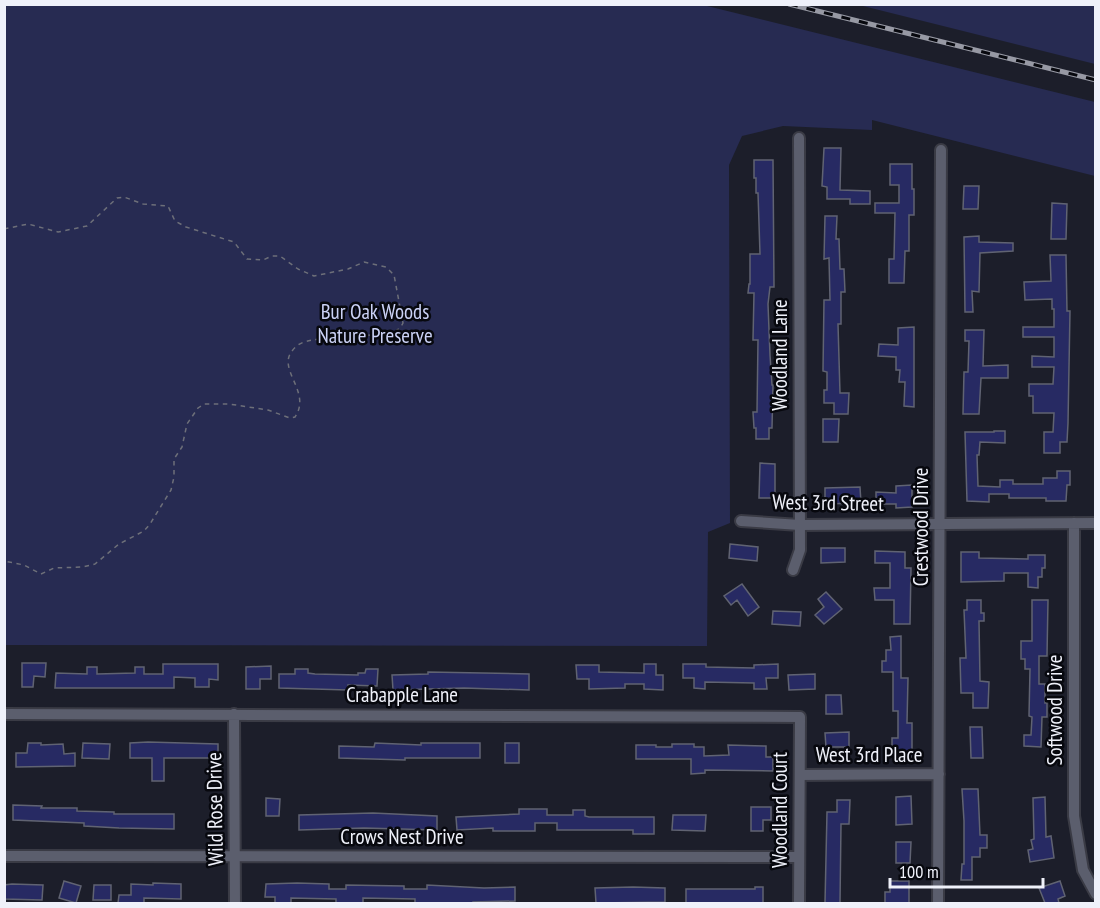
<svg xmlns="http://www.w3.org/2000/svg" width="1100" height="908" font-family="'PT Sans Narrow',sans-serif">
<rect width="100%" height="100%" fill="#1c1e2a"/>
<path fill="#272b52" d="M 5,4 L 703,5 L 1095,102 L 1095,176 L 872,120 L 872,130 L 783,126 L 742,136 L 729,165 L 730,523 L 708,532 L 707,646 L 5,645 Z
M 859,5 L 1095,5 L 1095,64 Z"/>
<path fill="#272a63" stroke="#606372" stroke-width="1.5" d="M 824,148 L 841,148 L 840,190 L 870,191 L 870,204 L 850,204 L 850,199 L 827,199 L 827,187 L 822,186 Z
M 754,160 L 773,160 L 774,287 L 770,287 L 768,304 L 770,355 L 772,385 L 773,385 L 772,428 L 769,428 L 769,439 L 756,439 L 756,428 L 754,428 L 753,412 L 757,412 L 758,340 L 753,340 L 754,293 L 748,293 L 749,284 L 750,284 L 750,254 L 760,254 L 758,193 L 756,193 L 756,178 L 754,178 Z
M 890,164 L 912,164 L 912,189 L 914,189 L 914,215 L 909,215 L 909,251 L 905,251 L 904,283 L 889,283 L 889,259 L 894,259 L 895,213 L 875,213 L 875,203 L 899,203 L 899,185 L 890,185 Z
M 964,186 L 979,186 L 978,209 L 963,209 Z
M 1052,203 L 1067,204 L 1066,239 L 1051,239 Z
M 825,216 L 837,216 L 836,239 L 839,239 L 840,269 L 844,269 L 845,292 L 841,292 L 841,324 L 838,324 L 840,393 L 849,393 L 848,414 L 834,414 L 834,403 L 824,403 L 824,390 L 827,390 L 827,372 L 823,371 L 824,300 L 830,300 L 829,258 L 824,259 Z
M 979,236 L 979,242 L 1013,243 L 1013,251 L 980,253 L 979,292 L 972,291 L 973,312 L 965,312 L 964,237 Z
M 1050,255 L 1066,255 L 1067,311 L 1070,311 L 1068,423 L 1067,442 L 1060,442 L 1060,453 L 1044,453 L 1044,432 L 1053,432 L 1054,413 L 1033,413 L 1033,396 L 1029,396 L 1029,384 L 1053,384 L 1054,367 L 1032,367 L 1032,356 L 1054,357 L 1054,337 L 1023,337 L 1023,327 L 1054,327 L 1054,309 L 1052,309 L 1052,299 L 1025,300 L 1024,282 L 1051,281 Z
M 914,327 L 914,407 L 904,406 L 905,382 L 899,382 L 900,370 L 896,370 L 896,357 L 878,356 L 879,344 L 898,345 L 898,328 Z
M 965,330 L 984,330 L 983,366 L 1008,365 L 1008,378 L 981,378 L 979,414 L 963,414 L 964,372 L 968,372 L 969,341 L 965,341 Z
M 823,419 L 839,419 L 838,442 L 823,442 Z
M 994,431 L 1005,431 L 1005,443 L 980,442 L 979,455 L 977,455 L 978,486 L 1000,487 L 1000,480 L 1013,480 L 1013,484 L 1043,484 L 1043,478 L 1057,478 L 1057,471 L 1070,471 L 1070,485 L 1067,485 L 1066,501 L 1046,501 L 1046,498 L 1009,498 L 1009,494 L 989,494 L 989,502 L 967,501 L 965,432 L 994,432 Z
M 760,463 L 775,464 L 775,498 L 759,498 Z
M 912,485 L 912,507 L 896,508 L 896,504 L 876,504 L 876,492 L 896,493 L 896,486 Z
M 860,487 L 861,503 L 825,504 L 825,488 Z
M 730,544 L 758,547 L 757,561 L 729,558 Z
M 821,548 L 845,548 L 845,562 L 821,563 Z
M 875,551 L 905,552 L 905,568 L 911,568 L 910,624 L 894,624 L 894,600 L 875,600 L 874,588 L 890,588 L 890,563 L 875,563 Z
M 961,552 L 979,552 L 979,558 L 1028,559 L 1028,555 L 1045,555 L 1045,568 L 1042,568 L 1042,577 L 1038,577 L 1038,588 L 1028,587 L 1028,573 L 1004,573 L 1004,581 L 961,582 Z
M 742,584 L 759,607 L 748,616 L 737,600 L 731,605 L 724,596 Z
M 826,592 L 842,609 L 824,624 L 815,615 L 824,607 L 818,599 Z
M 967,600 L 981,600 L 981,613 L 984,613 L 984,621 L 979,621 L 980,681 L 989,682 L 988,708 L 973,708 L 973,693 L 961,693 L 960,658 L 966,658 L 964,610 L 967,610 Z
M 1032,600 L 1048,600 L 1047,656 L 1039,656 L 1039,684 L 1045,684 L 1045,703 L 1047,703 L 1047,717 L 1042,717 L 1041,747 L 1024,746 L 1024,735 L 1031,735 L 1032,717 L 1029,716 L 1030,669 L 1025,669 L 1025,659 L 1021,659 L 1021,641 L 1032,641 Z
M 773,611 L 801,612 L 800,626 L 772,624 Z
M 901,636 L 901,678 L 908,678 L 907,723 L 912,723 L 912,757 L 897,757 L 897,746 L 892,746 L 892,738 L 898,738 L 898,711 L 893,711 L 893,672 L 882,672 L 882,661 L 886,661 L 886,650 L 891,650 L 890,637 Z
M 22,663 L 46,663 L 45,677 L 34,676 L 33,687 L 22,687 Z
M 163,664 L 218,664 L 218,680 L 209,679 L 209,687 L 195,687 L 195,678 L 174,677 L 174,688 L 55,688 L 56,673 L 87,674 L 87,667 L 97,667 L 97,674 L 135,673 L 135,667 L 144,667 L 144,674 L 163,674 Z
M 644,664 L 656,664 L 656,675 L 663,675 L 663,690 L 644,689 L 644,684 L 625,684 L 625,688 L 589,689 L 589,679 L 577,679 L 576,665 L 599,665 L 599,672 L 644,673 Z
M 683,664 L 706,664 L 706,667 L 754,668 L 754,665 L 778,664 L 778,678 L 766,678 L 767,689 L 754,689 L 754,683 L 705,682 L 705,689 L 694,688 L 694,678 L 683,678 Z
M 271,666 L 271,679 L 260,679 L 260,689 L 246,689 L 246,667 Z
M 295,669 L 308,669 L 308,673 L 315,674 L 358,675 L 358,673 L 365,673 L 366,669 L 378,669 L 377,686 L 348,685 L 348,690 L 279,688 L 279,674 L 295,674 Z
M 428,672 L 529,674 L 529,690 L 464,688 L 393,690 L 392,675 L 428,674 Z
M 815,674 L 815,689 L 789,690 L 788,675 Z
M 826,695 L 841,695 L 842,714 L 826,714 Z
M 970,727 L 982,727 L 983,758 L 971,758 Z
M 849,732 L 849,747 L 826,747 L 825,733 Z
M 148,742 L 218,744 L 218,758 L 164,758 L 164,781 L 152,781 L 152,758 L 130,758 L 130,743 Z
M 28,743 L 41,743 L 41,745 L 63,744 L 64,754 L 75,753 L 75,766 L 16,767 L 16,753 L 27,753 Z
M 83,743 L 110,744 L 109,759 L 82,758 Z
M 375,743 L 421,745 L 421,743 L 480,743 L 480,758 L 405,758 L 405,760 L 339,758 L 339,746 L 374,747 Z
M 505,743 L 519,743 L 519,763 L 505,763 Z
M 672,744 L 694,744 L 694,747 L 704,747 L 704,756 L 729,755 L 728,745 L 766,746 L 766,757 L 773,757 L 773,771 L 705,770 L 705,773 L 691,774 L 691,759 L 636,759 L 636,745 L 656,745 L 656,747 L 672,747 Z
M 962,789 L 978,789 L 980,835 L 987,835 L 987,848 L 980,848 L 980,857 L 972,857 L 972,880 L 961,880 L 962,864 L 964,864 L 964,821 Z
M 911,796 L 912,824 L 896,825 L 896,797 Z
M 1045,797 L 1046,837 L 1051,836 L 1054,858 L 1030,862 L 1028,850 L 1033,849 L 1031,840 L 1034,839 L 1033,798 Z
M 266,798 L 280,799 L 279,816 L 266,816 Z
M 837,800 L 850,800 L 849,824 L 841,824 L 840,903 L 825,903 L 827,812 L 837,812 Z
M 13,805 L 42,806 L 41,808 L 77,808 L 77,811 L 114,812 L 114,814 L 174,814 L 174,829 L 119,828 L 84,826 L 84,823 L 13,820 Z
M 751,807 L 771,807 L 771,820 L 763,820 L 763,831 L 751,831 Z
M 519,809 L 547,809 L 547,815 L 573,815 L 573,810 L 585,810 L 585,816 L 589,817 L 654,817 L 654,834 L 633,834 L 633,830 L 557,830 L 557,823 L 535,823 L 535,831 L 493,831 L 493,828 L 457,830 L 456,817 L 519,814 Z
M 373,813 L 437,816 L 437,830 L 364,828 L 299,830 L 299,815 Z
M 673,815 L 706,815 L 705,831 L 672,830 Z
M 896,842 L 911,842 L 910,863 L 896,863 Z
M 64,881 L 81,886 L 76,903 L 59,898 Z
M 890,881 L 909,881 L 909,903 L 885,903 L 885,892 L 890,892 Z
M 1060,881 L 1065,896 L 1058,899 L 1059,903 L 1045,903 L 1039,888 Z
M 153,883 L 181,884 L 181,899 L 144,898 L 144,903 L 118,903 L 119,895 L 131,895 L 131,884 L 153,885 Z
M 297,883 L 329,884 L 329,889 L 346,889 L 346,885 L 404,886 L 404,889 L 427,889 L 427,885 L 484,888 L 515,887 L 515,901 L 473,902 L 473,903 L 415,903 L 415,899 L 363,898 L 363,903 L 336,903 L 336,899 L 291,898 L 291,903 L 275,903 L 275,897 L 265,897 L 266,884 Z
M 12,884 L 43,885 L 42,900 L 4,899 L 4,885 Z
M 94,885 L 111,885 L 111,900 L 93,900 Z
M 633,887 L 665,888 L 665,902 L 596,903 L 595,888 Z
M 755,887 L 763,887 L 763,903 L 686,903 L 686,889 L 755,889 Z"/>
<g fill="none" stroke-linecap="round" stroke-linejoin="round">
<g stroke="#3a3b45" stroke-width="14">
<path id="minor" d="M 741,521 L 800,525 L 1096,523
M 1074,523 L 1074,816 L 1083,870 L 1096,894
M 793,570 L 800,550 L 799,138
M 4,714 L 800,717 L 799,904
M 234,714 L 235,904
M 800,775 L 939,774
M 4,856 L 799,857
M 938,904 L 941,150"/>
</g>
<path stroke="#6d6f79" stroke-width="1.5" stroke-dasharray="4.5 4.5" stroke-linecap="butt" d="M 4,229 L 28,224 L 58,232 L 87,226 L 117,198 L 124,197 L 143,204 L 168,206 L 175,221 L 186,227 L 234,242 L 247,259 L 263,260 L 272,256 L 280,256 L 298,269 L 314,276 L 348,269 L 364,262 L 386,267 L 394,275 L 403,323 C 397,336 382,333 370,335 C 364,336 359,338 352,337 C 347,337 343,334 338,334 C 334,335 329,337 325,338 C 312,341 301,339 292,351 C 277,370 312,392 295,417 L 290,418 L 268,410 L 229,404 L 204,404 L 198,408 L 187,424 L 182,447 L 174,459 L 174,477 L 171,490 L 150,524 L 144,531 L 119,544 L 95,564 L 83,567 L 54,568 L 41,574 L 24,565 L 4,561"/>
<use href="#minor" stroke="#5b5e6d" stroke-width="10"/>
<g stroke="#9799a4" stroke-width="5">
<path id="rail" d="M 789,4 L 1096,80"/>
</g>
<use href="#rail" stroke="#07080e" stroke-width="3" stroke-dasharray="9" stroke-linecap="butt"/>
</g>
<g text-anchor="middle" stroke-width="5" stroke-linejoin="round" paint-order="stroke">
<g font-size="21" fill="#cbd2f6" stroke="#07080e">
<text x="375" y="319">Bur Oak Woods<tspan x="375" dy="24">Nature Preserve</tspan></text>
</g>
<g font-size="21" fill="#eff1fa" stroke="#07080e">
<text transform="translate(780 355) rotate(-90)" y="7">Woodland Lane</text>
<text transform="translate(828 503) rotate(1)" y="7">West 3rd Street</text>
<text transform="translate(921 527) rotate(-90)" y="7">Crestwood Drive</text>
<text x="402" y="702">Crabapple Lane</text>
<text transform="translate(1055 710) rotate(-90)" y="7">Softwood Drive</text>
<text x="869" y="762">West 3rd Place</text>
<text transform="translate(215 809) rotate(-91)" y="7">Wild Rose Drive</text>
<text transform="translate(780 810) rotate(-90)" y="7">Woodland Court</text>
<text x="402" y="844">Crows Nest Drive</text>
</g>
</g>
<rect width="1100" height="908" fill="none" stroke="#eff1fa" stroke-width="12"/>
<path d="M890 878v9h153v-9" fill="none" stroke="#eff1fa" stroke-width="3"/>
<text x="899" y="878" font-size="18" fill="#eff1fa" stroke="#07080e" stroke-width="4.5" paint-order="stroke">100 m</text>
</svg>
